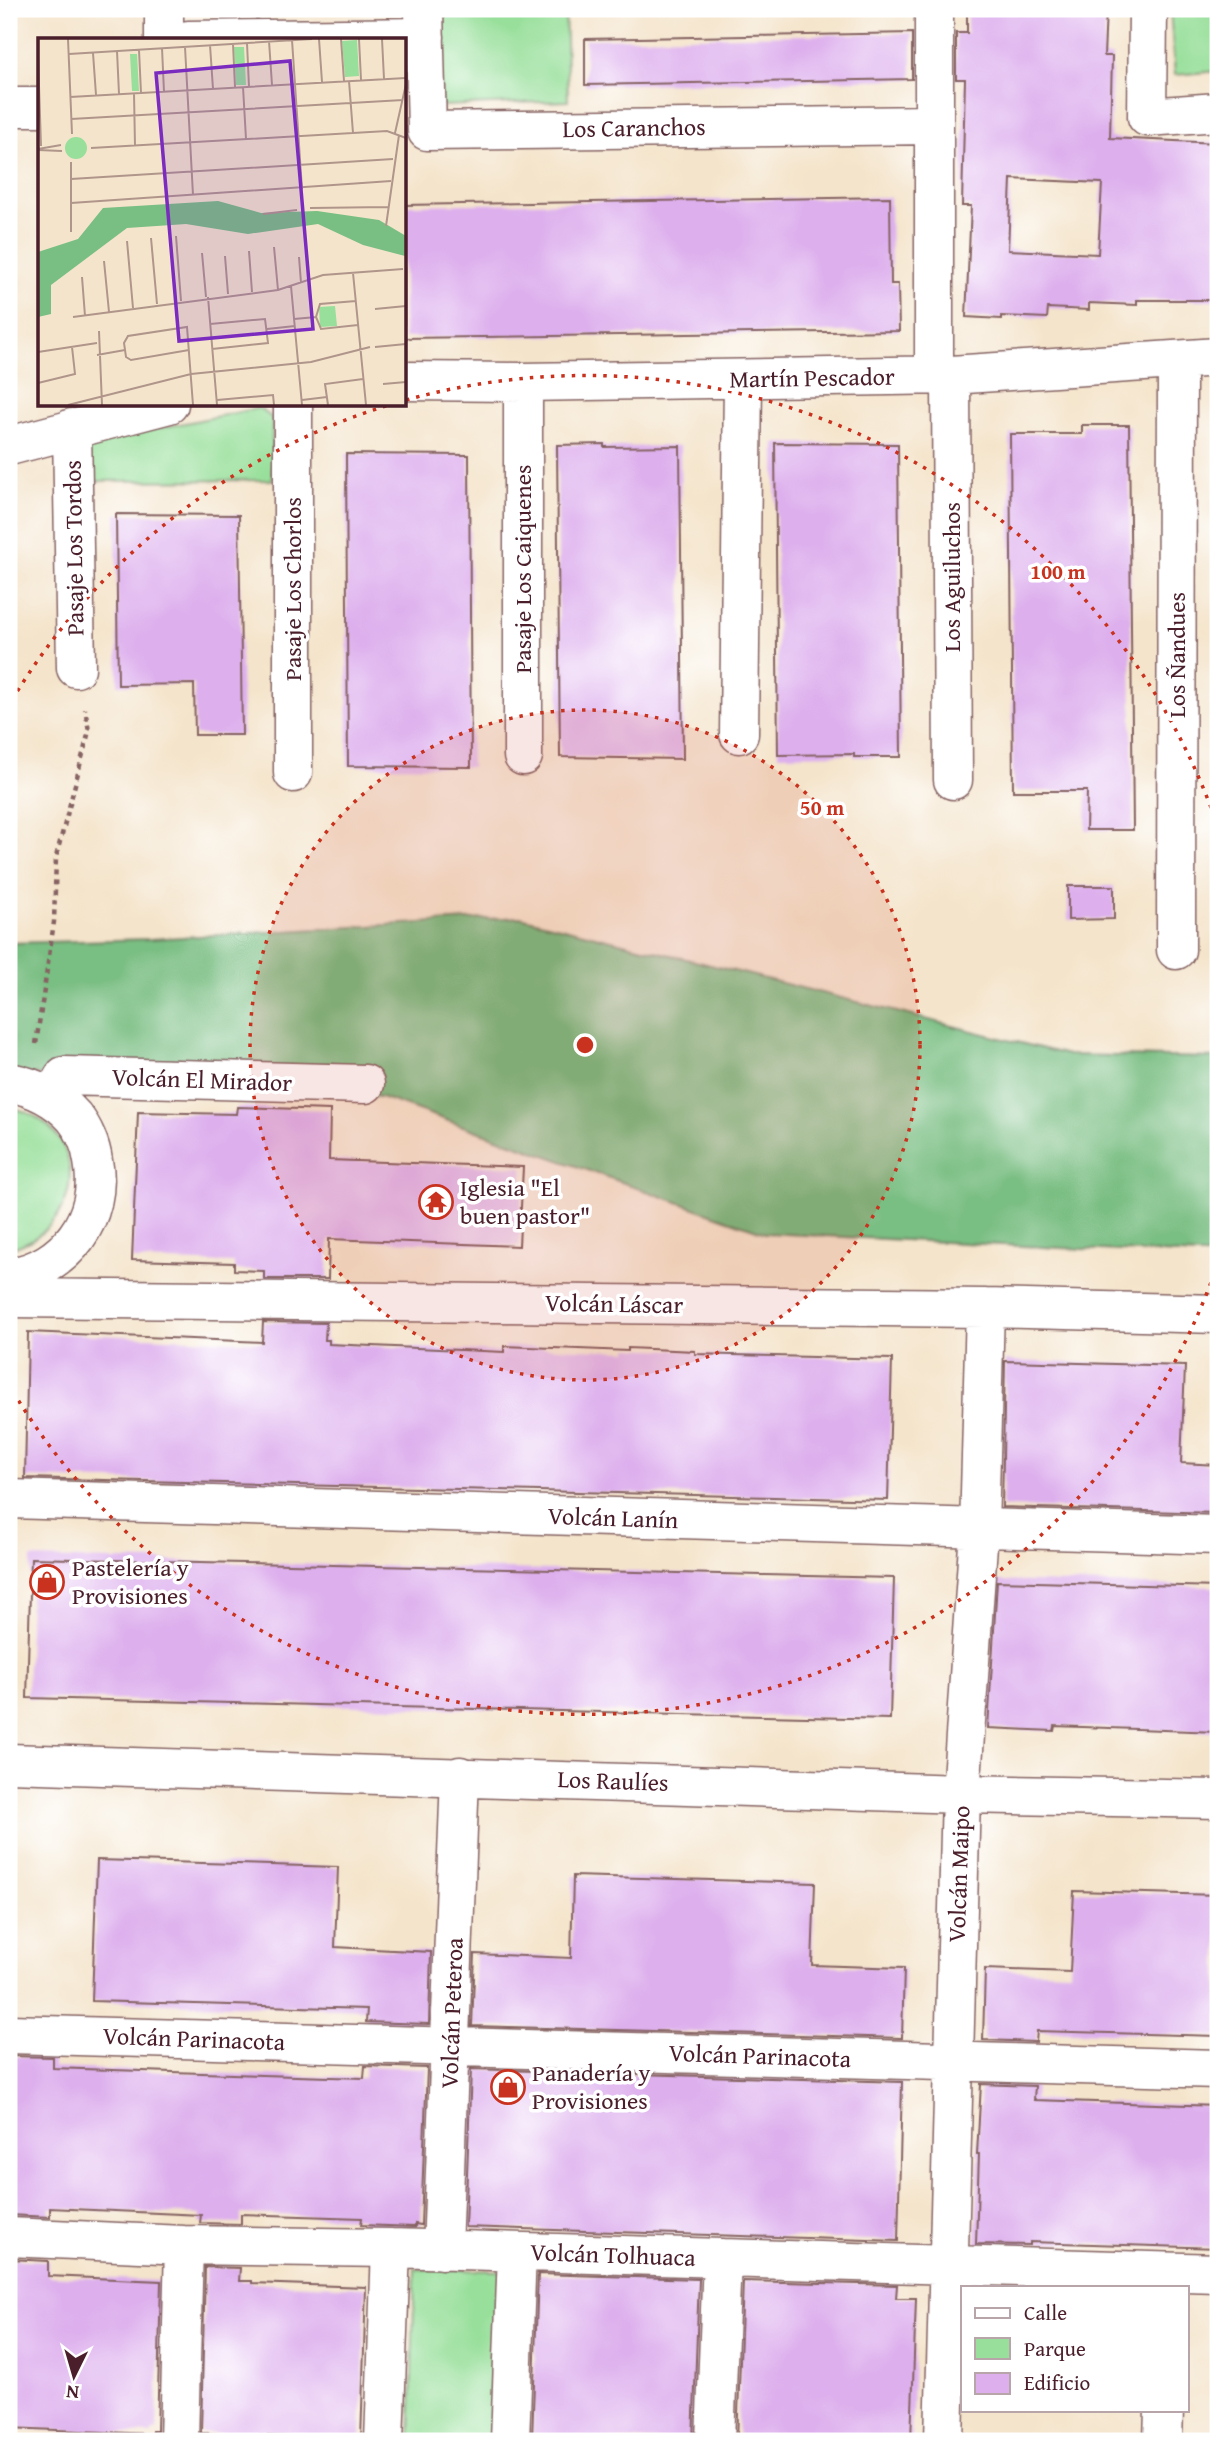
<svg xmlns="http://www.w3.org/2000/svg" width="1227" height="2450" font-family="'Gentium Book Plus',serif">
<rect width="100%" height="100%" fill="#fff"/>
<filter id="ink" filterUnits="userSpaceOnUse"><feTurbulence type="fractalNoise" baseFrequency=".0143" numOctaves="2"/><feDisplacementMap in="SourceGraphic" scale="14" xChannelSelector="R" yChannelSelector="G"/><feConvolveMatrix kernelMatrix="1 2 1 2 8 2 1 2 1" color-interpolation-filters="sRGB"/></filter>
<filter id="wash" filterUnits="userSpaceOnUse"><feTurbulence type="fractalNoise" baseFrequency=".00686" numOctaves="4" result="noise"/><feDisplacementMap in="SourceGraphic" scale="28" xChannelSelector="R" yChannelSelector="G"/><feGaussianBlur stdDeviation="1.57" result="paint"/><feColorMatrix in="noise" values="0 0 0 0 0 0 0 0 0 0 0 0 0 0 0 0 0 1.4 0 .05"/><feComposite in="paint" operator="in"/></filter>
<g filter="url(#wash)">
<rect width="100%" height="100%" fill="#f4e4cb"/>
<path fill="#97df9a" stroke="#707f62" stroke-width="2" d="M 437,9 L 565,9 L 568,101 L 441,106 Z
M 1170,9 L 1218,9 L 1218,71 L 1175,75 Z
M 259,408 L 272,418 L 272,480 L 87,481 L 86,443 Z
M 9,1107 C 91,1124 89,1227 9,1249 Z
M 415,2269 L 507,2271 L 502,2441 L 410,2441 Z"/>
<path fill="#79be82" stroke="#626e56" stroke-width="2" d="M 520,917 L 1068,1055 L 1218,1058 L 1218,1256 L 765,1233 L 381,1097 L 9,1073 L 9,943 L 150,939 Z"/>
<g id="blocks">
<path fill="#ddafed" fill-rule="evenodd" d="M 967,9 L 1106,9 L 1104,56 L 1112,56 L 1110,138 L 1218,143 L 1218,300 L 1137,300 L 1137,305 L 1089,303 L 1089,310 L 1048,308 L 1047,318 L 1001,316 L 1001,319 L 966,317 L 971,206 L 962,206 L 965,79 L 956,79 L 956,33 L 967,33 ZM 1011,179 L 1102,183 L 1098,254 L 1008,250 Z
M 912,33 L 912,79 L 585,85 L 585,39 Z
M 890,197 L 891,284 L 898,284 L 899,331 L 404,338 L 404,205 Z
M 1082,425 L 1129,425 L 1133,830 L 1086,830 L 1087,791 L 1013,791 L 1010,434 L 1082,434 Z
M 775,443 L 898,444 L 901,757 L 854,757 L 854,754 L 778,755 Z
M 604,444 L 604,447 L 680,446 L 683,759 L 560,757 L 557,445 Z
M 346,454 L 469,455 L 471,767 L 348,766 Z
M 116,514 L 239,515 L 242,735 L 195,735 L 194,684 L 118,685 Z
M 1068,886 L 1114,886 L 1114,919 L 1068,920 Z
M 237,1107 L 330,1110 L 329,1160 L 523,1167 L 519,1246 L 329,1239 L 328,1279 L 264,1279 L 264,1271 L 234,1270 L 234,1263 L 132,1260 L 138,1112 L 236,1114 Z
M 263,1322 L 326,1323 L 325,1340 L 329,1340 L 329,1344 L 504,1352 L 504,1346 L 628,1351 L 628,1348 L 695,1351 L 695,1354 L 892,1359 L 888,1500 L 25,1478 L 28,1332 L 262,1342 Z
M 1005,1361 L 1185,1366 L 1181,1463 L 1218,1465 L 1218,1513 L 1002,1507 Z
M 31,1558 L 894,1578 L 890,1719 L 27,1698 Z
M 997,1581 L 1218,1587 L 1218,1732 L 1055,1726 L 1054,1731 L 988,1728 Z
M 97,1860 L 338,1867 L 335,1947 L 431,1952 L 429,2024 L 366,2022 L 367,2009 L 92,2001 Z
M 573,1876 L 815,1883 L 812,1965 L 904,1968 L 902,2038 L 472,2026 L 475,1954 L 571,1958 Z
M 1074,1891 L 1218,1895 L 1218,2036 L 1037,2031 L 1036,2042 L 983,2040 L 985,1969 L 1070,1972 Z
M 9,2056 L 53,2057 L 53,2068 L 262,2075 L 364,2078 L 365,2066 L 427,2068 L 421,2225 L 415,2224 L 415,2227 L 361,2225 L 362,2218 L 241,2214 L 241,2224 L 200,2223 L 201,2215 L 50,2208 L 50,2217 L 9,2215 Z
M 471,2069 L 902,2082 L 898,2241 L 465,2227 Z
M 981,2084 L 1035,2086 L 1034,2100 L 1218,2106 L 1218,2248 L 1030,2242 L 1030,2245 L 976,2244 L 979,2154 L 977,2154 Z
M 9,2259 L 48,2261 L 48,2276 L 161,2281 L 157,2431 L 152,2431 L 152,2434 L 9,2428 Z
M 205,2267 L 240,2268 L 239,2281 L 252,2281 L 252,2283 L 366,2287 L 361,2440 L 201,2433 Z
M 538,2274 L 699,2279 L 693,2441 L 532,2439 Z
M 743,2281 L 897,2285 L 896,2298 L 916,2298 L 911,2441 L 737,2441 Z"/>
</g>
</g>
<g filter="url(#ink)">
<use href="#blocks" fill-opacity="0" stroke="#866463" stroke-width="2"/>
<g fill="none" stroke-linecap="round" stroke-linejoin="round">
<g stroke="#866463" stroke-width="41">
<path id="minor" d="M 164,9 L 164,40
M 424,9 L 427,131 L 934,125
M 934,9 L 934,375
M 1148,9 L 1147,117 L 1218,112
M 188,40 L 425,37
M 9,107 L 40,107
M 951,375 L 953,780
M 404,381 L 523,382 L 951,375 L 1218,357
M 72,428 L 76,668
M 9,446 L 169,404
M 739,734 L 743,380
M 523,756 L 523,382
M 293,773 L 293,404
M 1176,950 L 1177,360
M 9,1082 C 35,1087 56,1097 74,1117 C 84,1129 91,1146 93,1161 C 104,1217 65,1270 9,1277
M 52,1097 L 64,1076 L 365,1084
M 9,1298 L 985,1308 L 1218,1314
M 9,1499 L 1218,1535
M 9,1763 L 961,1794 L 1218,1799
M 9,2034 L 1218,2069
M 9,2237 L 184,2245 L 391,2248 L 1218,2273
M 442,2250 L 460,1776
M 179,2441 L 184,2245
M 384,2441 L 391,2248
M 510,2441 L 517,2252
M 715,2441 L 722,2258
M 944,2441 L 961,1794 L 979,1530 L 985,1308
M 1163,2441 L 1164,2410"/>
</g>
<path stroke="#866463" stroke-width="4.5" stroke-dasharray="5 5" stroke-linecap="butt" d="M 36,1044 L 54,922 L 56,857 L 89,731 L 85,709"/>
<use href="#minor" stroke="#fff" stroke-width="38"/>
</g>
</g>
<circle cx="585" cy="1045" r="335" fill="#c8321e" fill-opacity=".12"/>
<g fill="none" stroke="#c8321e" stroke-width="3.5" stroke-dasharray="3.5 7">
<circle cx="585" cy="1045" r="335"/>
<path d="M1218 1263A669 669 0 0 1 12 1390M12 700A669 669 0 0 1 389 405M406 400A669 669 0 0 1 1218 827"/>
</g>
<defs>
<g id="temple-ring" transform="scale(1.75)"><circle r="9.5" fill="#fff" stroke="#c8321e" stroke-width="1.5"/><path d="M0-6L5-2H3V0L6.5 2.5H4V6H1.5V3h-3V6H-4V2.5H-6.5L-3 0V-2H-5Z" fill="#c8321e"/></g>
<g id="shop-ring" transform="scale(1.75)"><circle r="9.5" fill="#fff" stroke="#c8321e" stroke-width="1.5"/><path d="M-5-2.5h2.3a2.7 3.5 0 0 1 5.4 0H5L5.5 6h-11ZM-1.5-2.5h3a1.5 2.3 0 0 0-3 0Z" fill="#c8321e"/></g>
</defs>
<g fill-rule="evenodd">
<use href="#temple-ring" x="436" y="1202"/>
<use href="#shop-ring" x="47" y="1582"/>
<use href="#shop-ring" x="508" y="2087"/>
</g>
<g text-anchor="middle" stroke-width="7" stroke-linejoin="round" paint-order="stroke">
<g font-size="24" fill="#4a1f2b" stroke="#fff">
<text transform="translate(634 128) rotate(-1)" y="8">Los Caranchos</text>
<text transform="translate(812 378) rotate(-1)" y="8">Martín Pescador</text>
<text transform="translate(74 548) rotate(-91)" y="8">Pasaje Los Tordos</text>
<text transform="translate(523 569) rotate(-90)" y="8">Pasaje Los Caiquenes</text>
<text transform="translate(952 577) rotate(-90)" y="8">Los Aguiluchos</text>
<text transform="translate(293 589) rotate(-90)" y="8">Pasaje Los Chorlos</text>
<text transform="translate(1177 655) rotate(-90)" y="8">Los Ñandues</text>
<text transform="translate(202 1080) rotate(2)" y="8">Volcán El Mirador</text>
<text transform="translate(614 1304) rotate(1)" y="8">Volcán Láscar</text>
<text transform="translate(613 1518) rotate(2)" y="8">Volcán Lanín</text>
<text transform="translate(613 1781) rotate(2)" y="8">Los Raulíes</text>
<text transform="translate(959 1874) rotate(-88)" y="8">Volcán Maipo</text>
<text transform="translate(452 2013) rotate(-88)" y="8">Volcán Peteroa</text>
<text transform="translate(194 2039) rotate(2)" y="8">Volcán Parinacota</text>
<text transform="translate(760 2056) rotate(2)" y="8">Volcán Parinacota</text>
<text transform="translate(613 2255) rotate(2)" y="8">Volcán Tolhuaca</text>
</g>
<g font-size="24" fill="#4a1f2b" stroke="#fff" text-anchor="start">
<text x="460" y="1196">Iglesia "El<tspan x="460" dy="28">buen pastor"</tspan></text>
<text x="72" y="1576">Pastelería y<tspan x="72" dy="28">Provisiones</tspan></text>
<text x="532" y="2081">Panadería y<tspan x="532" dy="28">Provisiones</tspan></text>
</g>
</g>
<g transform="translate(38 38)">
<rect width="368" height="368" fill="#f4e4cb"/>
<path d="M 319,2 L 321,38 L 307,39 L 304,3 ZM 196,9 L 206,9 L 208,47 L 198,47 ZM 92,16 L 99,16 L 101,53 L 94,53 ZM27 110a11 11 0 1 1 22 0a11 11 0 1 1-22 0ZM 297,268 L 299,288 L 282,289 L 281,269 Z" fill="#97df9a"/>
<path d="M 180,163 L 223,175 L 279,173 L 341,182 L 368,198 L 367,218 L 325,207 L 280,186 L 210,196 L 148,186 L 89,190 L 13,247 L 13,276 L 0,279 L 0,214 L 40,201 L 65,170 Z" fill="#79be82"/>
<path fill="none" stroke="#b0958b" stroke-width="2" d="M 30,1 L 34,96M 281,1 L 284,44M 303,1 L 306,43M 321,1 L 323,42M 344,1 L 346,41M 254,2 L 264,151M 231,3 L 234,47M 209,5 L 211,49M 195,6 L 197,49M 172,7 L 175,51M 147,9 L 155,157M 124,10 L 126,54M 101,12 L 103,55M 79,13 L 81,56M 55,15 L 58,57M 31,16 L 274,1M 0,17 L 3,108M 311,43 L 315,95M 205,49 L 208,101M 96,55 L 97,108M 32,59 L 368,40M 33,81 L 365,62M 357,95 L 368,46M 53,110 L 349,93 L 368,100M 0,111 L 23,107M 0,112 L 24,113M 33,124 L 33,194M 33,141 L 355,121M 33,165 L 353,143M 272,170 L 350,169M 225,176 L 259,172M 348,188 L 361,97M 138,198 L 143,263M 113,200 L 119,266M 89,203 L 95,270M 236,209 L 240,252M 211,213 L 214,254M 164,215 L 168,259M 187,218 L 190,256M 261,219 L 263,245M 66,223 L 71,274M 315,235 L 328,367M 44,239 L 47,278M 253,248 L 264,367M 170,259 L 179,367M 318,263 L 282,266 L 278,279 L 283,291 L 320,287M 337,271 L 368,268M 35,279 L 240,252 L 285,237 L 365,231M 256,281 L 278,279M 172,286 L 227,281 L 230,305 L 174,311M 229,291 L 257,288M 61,293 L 64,367M 337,309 L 368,306M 151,312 L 93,322 L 88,319 L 86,305 L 90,298 L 149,289 L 155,367M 0,314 L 59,305M 59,317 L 87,312M 0,345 L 37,336 L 34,309M 345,346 L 368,344M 179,362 L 235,357 L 236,367M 264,362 L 289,359M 30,367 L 153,336 L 273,324 L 332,309M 290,367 L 287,346 L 325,341"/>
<path fill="#7b2cbf" fill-opacity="0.15" stroke="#7b2cbf" stroke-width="3.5" d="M 252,23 L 275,291 L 141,303 L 118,35 Z"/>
<rect width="368" height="368" fill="none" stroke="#4a1f2b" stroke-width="3.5"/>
</g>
<circle cx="585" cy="1045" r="10" fill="#c8321e" stroke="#fff" stroke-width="3.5"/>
<g font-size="21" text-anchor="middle" font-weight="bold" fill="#c8321e" stroke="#fff" stroke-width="7" stroke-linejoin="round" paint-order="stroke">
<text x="1058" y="579">100 m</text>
<text x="822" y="815">50 m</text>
</g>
<rect width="1227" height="2450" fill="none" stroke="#fff" stroke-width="35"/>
<rect x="961" y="2286" width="228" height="126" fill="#ffffff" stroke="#b7a5aa" stroke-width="2"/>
<rect x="975" y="2308" width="35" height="10" fill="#ffffff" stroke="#b7a5aa" stroke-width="2"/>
<text x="1024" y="2320" font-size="21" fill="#4a1f2b">Calle</text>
<rect x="975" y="2338" width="35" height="21" fill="#97df9a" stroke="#b7a5aa" stroke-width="2"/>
<text x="1024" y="2356" font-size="21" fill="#4a1f2b">Parque</text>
<rect x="975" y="2373" width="35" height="21" fill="#ddafed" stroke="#b7a5aa" stroke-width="2"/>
<text x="1024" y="2390" font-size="21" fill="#4a1f2b">Edificio</text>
<g transform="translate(74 2376) rotate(185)" stroke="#ffffff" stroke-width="5" paint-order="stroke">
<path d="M0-5L12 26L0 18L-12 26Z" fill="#4a1f2b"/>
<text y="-10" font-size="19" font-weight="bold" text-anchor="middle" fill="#4a1f2b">N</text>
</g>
</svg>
